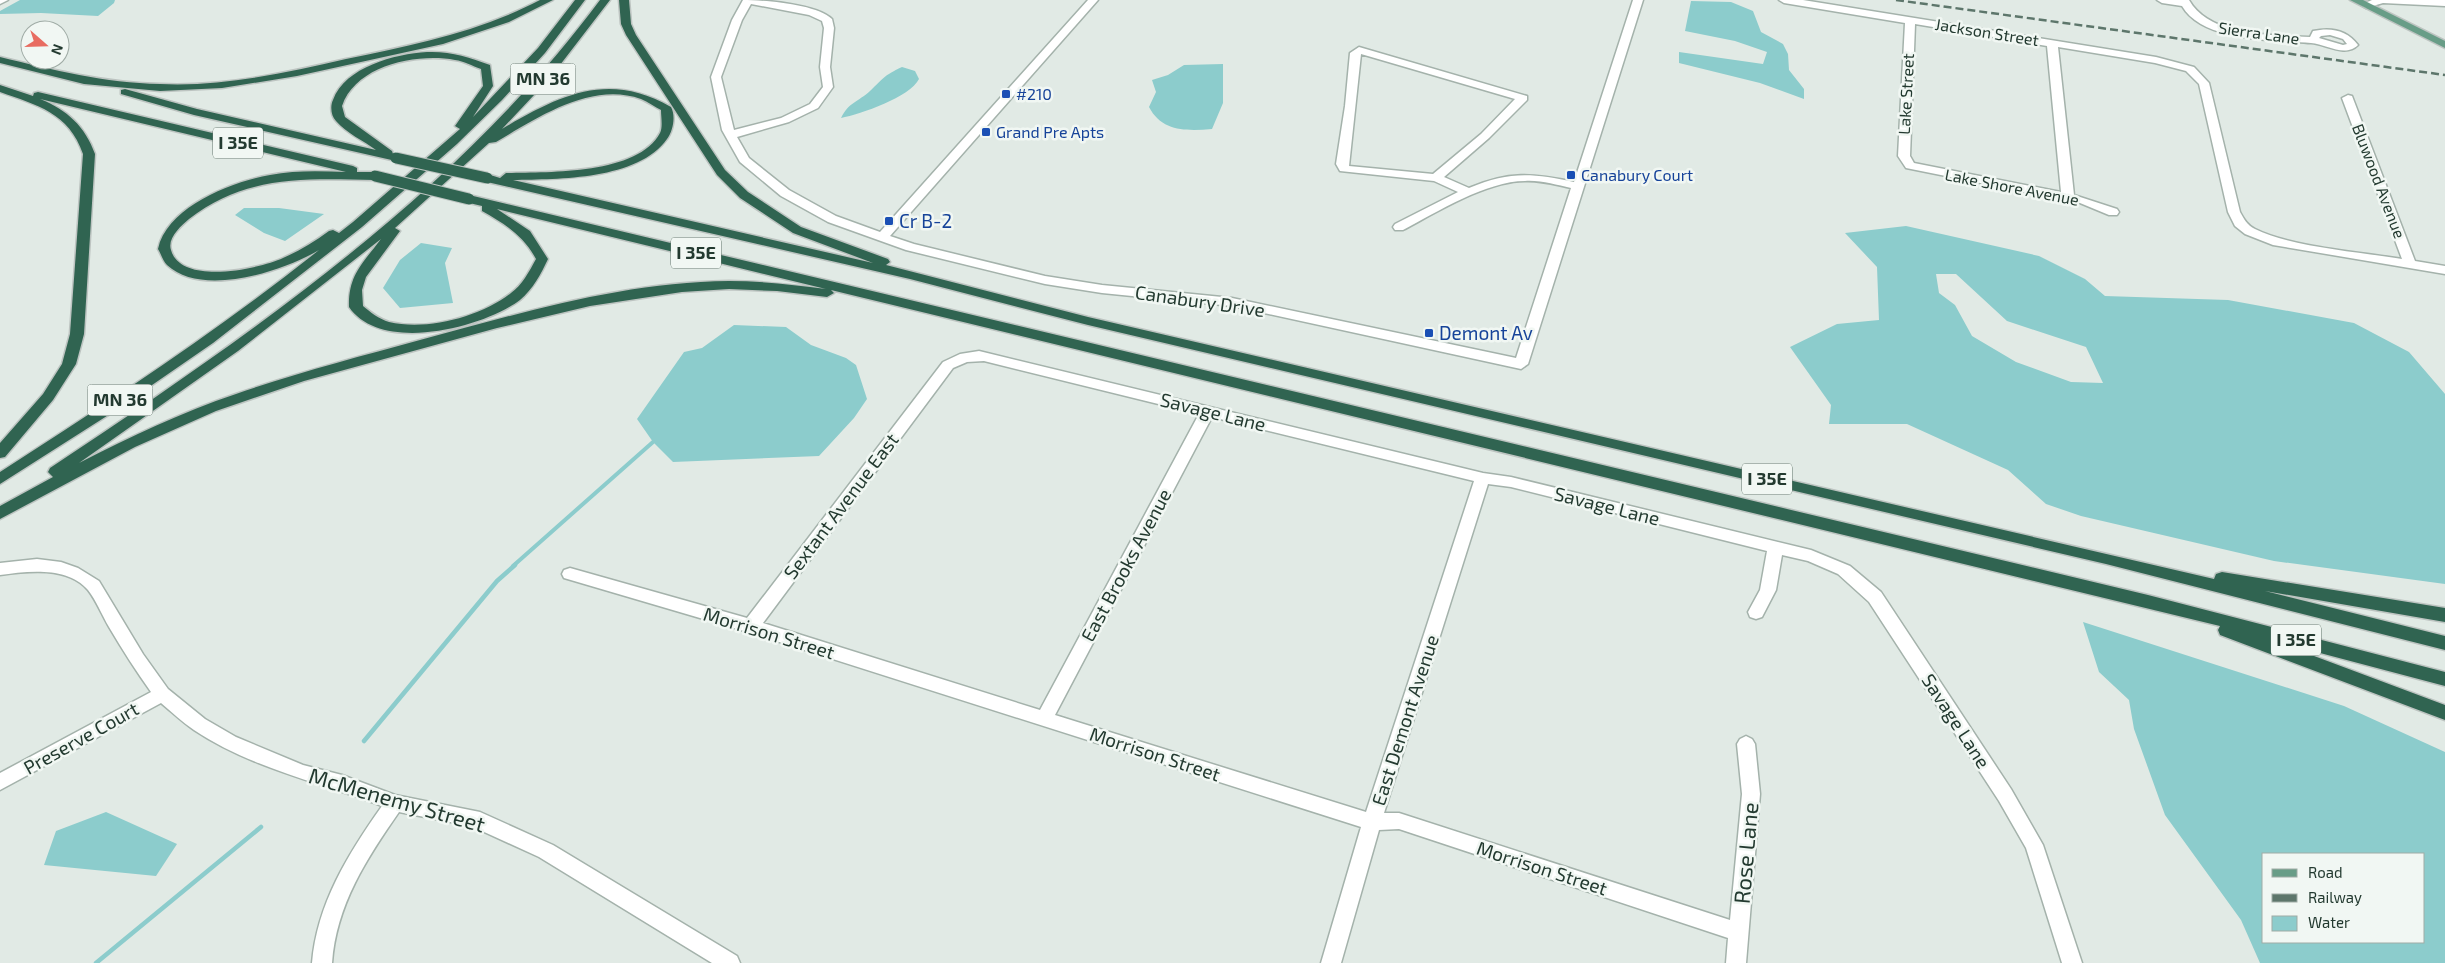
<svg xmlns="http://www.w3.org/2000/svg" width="2445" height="963" font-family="'Exo 2',sans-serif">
<rect width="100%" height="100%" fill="#e1eae5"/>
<path fill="#8ccccc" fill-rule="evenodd" d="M 20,0 L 115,0 L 114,3 L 98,16 L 41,13 L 0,14 L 0,11 Z
M 1691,1 L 1731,2 L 1753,11 L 1761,32 L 1783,44 L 1788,54 L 1789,70 L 1804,89 L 1804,99 L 1760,83 L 1679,63 L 1679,52 L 1763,64 L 1767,52 L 1735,41 L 1685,31 Z
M 1223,64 L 1223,103 L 1212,129 C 1187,131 1162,132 1149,107 L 1156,92 L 1152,80 L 1168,75 L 1184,65 Z
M 902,67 L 915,71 L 919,79 C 910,97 861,114 841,118 C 849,102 858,102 870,91 C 884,78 883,76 902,67 Z
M 244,208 L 279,208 L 324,214 L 285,241 L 264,233 L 235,215 Z
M 1906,226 L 2039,256 L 2085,279 L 2105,296 L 2228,300 L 2354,323 L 2409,352 L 2445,394 L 2445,584 L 2274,561 L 2081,516 L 2046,504 L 2008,470 L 1907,424 L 1829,424 L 1831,405 L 1790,347 L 1837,324 L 1879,320 L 1877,267 L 1845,233 ZM 1936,274 L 1956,274 L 2007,321 L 2086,347 L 2103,383 L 2071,382 L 2016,362 L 1972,336 L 1955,305 L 1939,293 Z
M 421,243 L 452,248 L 445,263 L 453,303 L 400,308 L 383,288 L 400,260 Z
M 734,325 L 786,327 L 811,345 L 846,358 L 856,365 L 867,399 L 854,418 L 819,456 L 673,462 L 653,442 L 637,419 L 684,352 L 702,348 Z
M 2083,622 L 2344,706 L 2445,752 L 2445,963 L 2260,963 L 2241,920 L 2165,815 L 2134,729 L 2129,700 L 2099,672 ZM 2264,854 L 2424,854 L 2424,942 L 2264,942 Z
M 106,812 L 177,844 L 156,876 L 44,865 L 56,831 Z"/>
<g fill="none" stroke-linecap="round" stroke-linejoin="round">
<path stroke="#8ccccc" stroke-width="4" d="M 513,566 L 653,442"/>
<path stroke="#8ccccc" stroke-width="4.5" d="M 364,741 L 497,581 L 515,565
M 96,963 L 261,827"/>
<g stroke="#a4b2ab" stroke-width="3">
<path id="minor" d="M 0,0 L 8,0 L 0,4 Z
M 743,0 C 764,0 817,4 832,19 L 834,28 L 830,67 L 833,87 L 818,108 L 789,122 L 737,137 L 749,158 L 789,190 L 836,216 L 880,232 L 1088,0 L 1098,0 L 890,236 L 914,244 L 1045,276 L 1102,285 L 1232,298 L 1516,358 L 1571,188 C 1556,185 1541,180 1525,181 C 1487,181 1437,212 1403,230 L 1395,230 L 1393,227 L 1395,224 L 1458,192 L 1434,181 L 1340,171 L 1336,164 L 1345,106 L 1350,53 L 1359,47 L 1527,96 L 1527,100 L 1489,138 L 1444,177 L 1469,188 C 1508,171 1533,173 1574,182 L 1633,0 L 1643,0 L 1528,364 L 1521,369 L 1232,306 L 1102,293 L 1045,284 L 906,250 L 828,222 L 781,196 L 740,162 L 722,130 L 711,77 L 732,20 ZM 751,4 L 809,15 L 822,21 L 824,28 L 820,67 L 823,87 L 810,104 L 781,118 L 734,130 L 721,77 L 742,20 ZM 1361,54 L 1515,99 L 1481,134 L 1433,174 L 1349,166 Z
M 1779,0 L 1803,0 L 2156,57 L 2194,67 L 2209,83 L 2240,212 C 2244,219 2247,225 2255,229 C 2291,247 2360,252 2402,259 L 2342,98 L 2348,95 L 2352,96 L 2415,261 L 2445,266 L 2445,274 L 2273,245 L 2245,234 L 2235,226 L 2228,212 L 2199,84 L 2186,71 L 2155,63 L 2058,47 L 2074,195 L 2117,209 L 2119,212 L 2117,215 L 2109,215 L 2080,203 L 1906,168 L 1898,156 L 1905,23 L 1784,3 ZM 1915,24 L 2047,46 L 2061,192 L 1914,163 L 1910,156 Z
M 2157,0 L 2189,0 C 2210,37 2272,35 2310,37 L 2313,31 C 2331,27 2347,30 2358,45 C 2345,58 2326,44 2311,43 C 2274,40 2203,42 2182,6 L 2162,3 ZM 2330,35 L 2343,39 L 2347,44 L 2343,45 L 2319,38 L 2321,36 Z
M 2372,0 L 2445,0 L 2445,6 L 2383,3 L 2366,8 L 2361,5 Z
M 979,351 L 1483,473 L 1511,477 L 1811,550 L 1850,566 L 1881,592 L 2011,789 L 2043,845 L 2082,963 L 2062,963 L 2026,848 L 1999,801 L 1869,602 L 1838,574 L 1808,561 L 1782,555 L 1776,590 L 1762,617 L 1756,619 L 1750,617 L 1748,612 L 1760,590 L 1767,551 L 1511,487 L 1488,484 L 1384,813 L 1399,813 L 1730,920 L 1742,794 L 1737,744 L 1740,739 L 1746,736 L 1752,739 L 1755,744 L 1760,794 L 1746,963 L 1726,963 L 1728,938 L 1399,829 L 1379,830 L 1341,963 L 1321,963 L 1361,827 L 751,633 L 564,578 L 562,574 L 564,570 L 570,568 L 747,618 L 943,362 L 960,354 ZM 984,361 L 1199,414 L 1040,710 L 763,623 L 953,368 L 967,362 ZM 1212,417 L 1474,481 L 1366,812 L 1055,715 Z
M 37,559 L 61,562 L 78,568 L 99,581 L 143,654 L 168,689 L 205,719 L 236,737 L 303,765 L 342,775 L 395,795 L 480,812 L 553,845 L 737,956 L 740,963 L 712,963 L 539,857 L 471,826 L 399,812 C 367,858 336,905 332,963 L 312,963 C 317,904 348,854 382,806 C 319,782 251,768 194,730 C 182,722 172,712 161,703 L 0,790 L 0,773 L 151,692 C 136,671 122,649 109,627 C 102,615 96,600 88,590 C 68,566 27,571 0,575 L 0,563 Z"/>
</g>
<g stroke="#bdc4c1" stroke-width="3">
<path id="major" d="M 2350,0 L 2363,0 L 2445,41 L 2445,48 Z"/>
</g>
<g stroke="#bdc4c1" stroke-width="3">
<path id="highway" d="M 540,0 L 553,0 L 509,22 L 443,44 L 297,76 L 222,88 L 160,91 L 84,84 L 0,63 L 0,57 C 53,70 105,83 160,84 C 223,87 285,73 346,59 C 413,45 479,32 540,0 Z
M 575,0 L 585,0 L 545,53 L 502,100 L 457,144 L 362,227 L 213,343 L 110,414 L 0,484 L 0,472 C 109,402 218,331 319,250 C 284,271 202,298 167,265 C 163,261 161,254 158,249 C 167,207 231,182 270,175 C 295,170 321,171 346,172 L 40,99 C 67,110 85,126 95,154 L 84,334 L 76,364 L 53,400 L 5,457 L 0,458 L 0,443 L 43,394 L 62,364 L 70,334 L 83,154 C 69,113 37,105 0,92 L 0,85 L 33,96 L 34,93 L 38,92 L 353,166 L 357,168 L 357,172 L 375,172 L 381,176 L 375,180 C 307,179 247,174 189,219 C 181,226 167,238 171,250 C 181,286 259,269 283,258 C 299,251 314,242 329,231 L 333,230 L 339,233 L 353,222 L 460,129 L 455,126 L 483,86 L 481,69 C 472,66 464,61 455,60 C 417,53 356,65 342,106 L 345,117 L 392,151 L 393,154 L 400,156 L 400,160 L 396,161 L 194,115 L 121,94 L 121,90 L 125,89 L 197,109 L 376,150 C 364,141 346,133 336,121 C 331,116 330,106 333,100 C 345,67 395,54 427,52 C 450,51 469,57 490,65 L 493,86 L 473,117 L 538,48 Z
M 600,0 L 610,0 L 550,78 L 502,129 C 560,95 608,71 671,107 C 676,116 673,131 667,139 C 638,180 559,179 513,180 L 873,263 L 793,233 L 740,198 L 717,175 L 626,35 L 621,24 L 619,0 L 629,0 L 631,24 L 636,35 L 725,170 L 748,192 L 801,227 L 888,259 L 890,262 L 886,265 L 1088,317 L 2214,579 L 2216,574 L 2222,572 L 2445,608 L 2445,622 L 2265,591 L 2445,636 L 2445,650 L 2106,564 L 1088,325 L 910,279 L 487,182 L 481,178 L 487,174 L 500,178 L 506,173 C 547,172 638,175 660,133 C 663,127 661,117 661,110 C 655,107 648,102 641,99 C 591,81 537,118 496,142 L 489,143 L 395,228 L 400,231 L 366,277 L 362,290 L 363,306 C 370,312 379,319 389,322 C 427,331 480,317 511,293 C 522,285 529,272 536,259 C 523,235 505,224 482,211 L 482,206 L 465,202 L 463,199 L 465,196 L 469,195 L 2148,595 L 2445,672 L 2445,686 L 2271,640 L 2445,705 L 2445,720 L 2220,635 L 2218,630 L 2220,626 L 831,290 L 834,293 L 827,297 L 777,291 L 729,289 L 682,292 L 590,306 L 497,328 L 304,381 L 216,411 L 135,447 L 0,519 L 0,506 L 53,477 L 48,472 L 50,468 C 250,335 455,195 600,0 ZM 497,209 L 826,289 C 794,285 762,281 729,281 C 623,282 521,313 420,340 C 358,357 296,373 236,394 C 182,412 130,437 79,463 L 238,351 L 381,239 C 363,263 348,275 349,307 C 381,354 483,328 520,300 C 533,289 541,274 548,259 L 530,231 Z"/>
</g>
<use href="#minor" fill="#fff" fill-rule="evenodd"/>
<use href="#major" fill="#689d87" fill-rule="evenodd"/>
<use href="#highway" fill="#306451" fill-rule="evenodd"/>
<path stroke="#5d766b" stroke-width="2.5" stroke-dasharray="8 4" stroke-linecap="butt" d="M 1896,0 L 2445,75"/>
<g stroke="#bdc4c1" stroke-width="13" stroke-linecap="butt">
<path id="highway-bridge" d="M 396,158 L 487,178
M 375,176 L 469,199"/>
</g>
<use href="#highway-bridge" stroke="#306451" stroke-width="11"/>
</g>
<g fill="#1a4fb4" stroke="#f1f7f3" stroke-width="2">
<rect x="1001" y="89" width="10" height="10" rx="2.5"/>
<rect x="981" y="127" width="10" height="10" rx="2.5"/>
<rect x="1566" y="170" width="10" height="10" rx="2.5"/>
<rect x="884" y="216" width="10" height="10" rx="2.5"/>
<rect x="1424" y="328" width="10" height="10" rx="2.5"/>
</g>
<g text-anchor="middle" stroke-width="5" stroke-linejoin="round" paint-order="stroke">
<g font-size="16" fill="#233a30" stroke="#f1f7f3">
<text transform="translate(1987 32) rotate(9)" y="6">Jackson Street</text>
<text transform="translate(2259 33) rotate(8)" y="6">Sierra Lane</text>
<text transform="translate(1906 94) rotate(-87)" y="6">Lake Street</text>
<text transform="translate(2379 181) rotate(69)" y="6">Bluwood Avenue</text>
<text transform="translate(2012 187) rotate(11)" y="6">Lake Shore Avenue</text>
</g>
<g font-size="16" fill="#164399" stroke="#f1f7f3" text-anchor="start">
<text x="1016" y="100">#210</text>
<text x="996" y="138">Grand Pre Apts</text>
<text x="1581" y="181">Canabury Court</text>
</g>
<g fill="#f1f7f3" stroke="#61736a" stroke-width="1">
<rect x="510.5" y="63.5" width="65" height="31" rx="4"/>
<rect x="213" y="127.5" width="50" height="31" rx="4"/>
<rect x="671" y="237.5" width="50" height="31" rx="4"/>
<rect x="87.5" y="384.5" width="65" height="31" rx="4"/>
<rect x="1742" y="463.5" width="50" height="31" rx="4"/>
<rect x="2271" y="624.5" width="50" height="31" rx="4"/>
</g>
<g font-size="18" font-weight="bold" fill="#233a30">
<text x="543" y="85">MN 36</text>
<text x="238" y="149">I 35E</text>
<text x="696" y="259">I 35E</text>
<text x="120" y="406">MN 36</text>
<text x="1767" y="485">I 35E</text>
<text x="2296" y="646">I 35E</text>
</g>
<g font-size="19" fill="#164399" stroke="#f1f7f3" text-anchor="start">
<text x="899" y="228">Cr B-2</text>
<text x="1439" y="340">Demont Av</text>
</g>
<g font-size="19" fill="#233a30" stroke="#f1f7f3">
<text transform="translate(1200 301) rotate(8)" y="7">Canabury Drive</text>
<text transform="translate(1213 412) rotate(14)" y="7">Savage Lane</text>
<text transform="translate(841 506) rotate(-53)" y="7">Sextant Avenue East</text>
<text transform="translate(1607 506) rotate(14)" y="7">Savage Lane</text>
<text transform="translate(1126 565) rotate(-62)" y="7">East Brooks Avenue</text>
<text transform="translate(769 633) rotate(17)" y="7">Morrison Street</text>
<text transform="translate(1405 720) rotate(-72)" y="7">East Demont Avenue</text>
<text transform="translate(1956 721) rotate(57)" y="7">Savage Lane</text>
<text transform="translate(81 738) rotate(-29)" y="7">Preserve Court</text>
<text transform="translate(1155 754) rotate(18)" y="7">Morrison Street</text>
<text transform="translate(1542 868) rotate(18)" y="7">Morrison Street</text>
</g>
<g font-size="22" fill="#233a30" stroke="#f1f7f3">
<text transform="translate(397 800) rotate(16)" y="8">McMenemy Street</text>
<text transform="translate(1746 853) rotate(-85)" y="8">Rose Lane</text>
</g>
</g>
<rect x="2262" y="853" width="162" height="90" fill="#f1f7f3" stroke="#9faba5"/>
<rect x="2272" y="869" width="25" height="8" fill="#689d87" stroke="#9faba5"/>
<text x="2308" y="878" font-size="15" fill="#233a30">Road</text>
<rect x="2272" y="894" width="25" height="8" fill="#5d766b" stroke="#9faba5"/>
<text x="2308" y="903" font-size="15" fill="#233a30">Railway</text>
<rect x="2272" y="916" width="25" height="15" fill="#8ccccc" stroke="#9faba5"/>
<text x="2308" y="928" font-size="15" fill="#233a30">Water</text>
<g transform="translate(45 45) rotate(110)"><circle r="24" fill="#f1f7f3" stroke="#9faba5"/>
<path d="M0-4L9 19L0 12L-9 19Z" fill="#e86c61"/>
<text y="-8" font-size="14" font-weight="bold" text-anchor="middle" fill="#233a30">N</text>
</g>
</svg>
